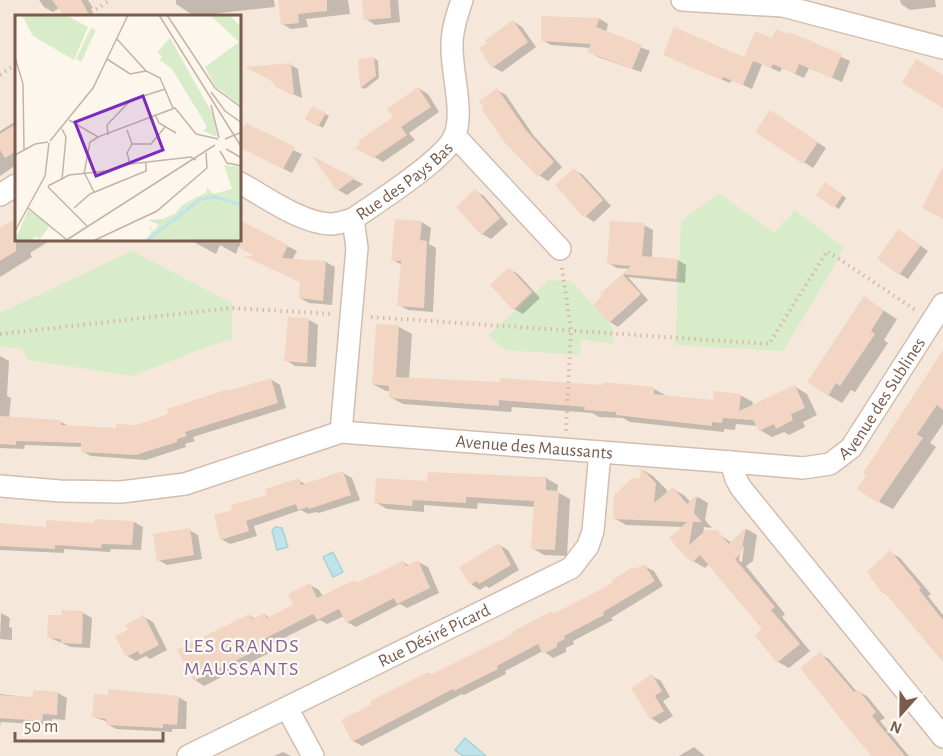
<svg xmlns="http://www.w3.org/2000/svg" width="943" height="756" font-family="'Alegreya Sans',sans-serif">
<rect width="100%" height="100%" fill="#fdf6ec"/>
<path fill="#f5e8da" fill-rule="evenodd" d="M 0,0 L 943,0 L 943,756 L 0,756 ZM 16,16 L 240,16 L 240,240 L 16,240 Z"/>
<path fill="#d8ecc9" d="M 719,193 L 774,233 L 795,210 L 843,247 L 832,270 L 783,351 L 675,345 L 681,221 Z
M 132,251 L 232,303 L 232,339 L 209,346 L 132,376 L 28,360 L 22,349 L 0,346 L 0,313 Z
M 549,280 L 572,281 L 613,328 L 614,344 L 581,339 L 580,355 L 505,350 L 488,335 Z"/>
<path fill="#bfe3e8" stroke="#a5d3da" stroke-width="1.5" d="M 275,527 L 282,528 L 288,547 L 277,550 L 272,531 Z
M 333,552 L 343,572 L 333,577 L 323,557 Z
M 465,738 L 486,756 L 463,756 L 455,750 Z"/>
<path fill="#0003" fill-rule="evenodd" d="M 39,0 L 88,0 L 93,8 L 91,9 L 95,16 L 66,16 L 60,7 L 53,12 L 44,7 Z
M 176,0 L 274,0 L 275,7 L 194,16 L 176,4 Z
M 279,0 L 348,0 L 350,14 L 306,19 L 308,27 L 291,29 L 282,24 Z
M 364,0 L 398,0 L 400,22 L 375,25 L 366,19 Z
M 900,0 L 935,0 L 936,7 L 910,10 L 901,4 Z
M 543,17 L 600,19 L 608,24 L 606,33 L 650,51 L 641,72 L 598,57 L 589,51 L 591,48 L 551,45 L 542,40 Z
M 513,21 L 522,27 L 536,47 L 502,72 L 493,67 Z
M 790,34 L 850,61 L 842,82 L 809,68 L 804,78 L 782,68 L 780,72 L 762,64 L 752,89 L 732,80 L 730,83 L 674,59 L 745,59 L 773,40 L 789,36 Z
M 374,58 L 378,61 L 379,78 L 365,89 L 361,87 Z
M 291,65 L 298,69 L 302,98 L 288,92 Z
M 418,88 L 428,94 L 439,112 L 409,133 L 415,140 L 383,162 L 358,148 L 396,117 Z
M 497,90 L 506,95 L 534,136 L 562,167 L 548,181 L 539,175 Z
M 313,108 L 329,116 L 323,128 L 307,119 Z
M 780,117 L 826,148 L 813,168 L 757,132 Z
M 16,121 L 16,165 L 0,176 L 0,131 Z
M 240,126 L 302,154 L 292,173 L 240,147 Z
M 317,160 L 355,180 L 363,184 L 347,195 L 338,190 Z
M 574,170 L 583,175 L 611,206 L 594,222 L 585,216 Z
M 830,186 L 846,198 L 839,209 L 818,195 Z
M 475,191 L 484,196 L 508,224 L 491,239 L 482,234 Z
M 16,219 L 16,240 L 51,240 L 30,253 L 32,257 L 0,277 L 0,229 Z
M 422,222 L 431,228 L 429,244 L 436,248 L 433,312 L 408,310 L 399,305 L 402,265 L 393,260 Z
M 242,223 L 297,251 L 292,260 L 326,262 L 335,267 L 332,305 L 309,303 L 300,298 L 302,283 L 239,246 L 236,254 L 220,245 L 216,254 L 190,240 L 240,240 L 240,226 Z
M 644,225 L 653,230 L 652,257 L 678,260 L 686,265 L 685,283 L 628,277 L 648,300 L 618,327 L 610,322 L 604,297 L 602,294 L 630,269 L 617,268 L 608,263 Z
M 907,236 L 928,251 L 908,279 L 900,274 Z
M 509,269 L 518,274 L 540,298 L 523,314 L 514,309 Z
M 864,298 L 897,319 L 884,340 L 888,343 L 855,392 L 851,390 L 842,403 L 828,395 Z
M 289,319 L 309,320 L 318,325 L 316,367 L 295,366 L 286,360 Z
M 377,325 L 399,327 L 412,334 L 409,379 L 654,389 L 667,396 L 714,402 L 740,395 L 753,402 L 752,407 L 794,386 L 807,394 L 817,415 L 803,422 L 805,427 L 789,435 L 784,432 L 772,437 L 760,430 L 758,426 L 736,424 L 735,430 L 724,429 L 724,432 L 630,422 L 623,418 L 599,417 L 592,413 L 512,407 L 511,412 L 403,404 L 390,397 L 391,391 L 386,391 L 373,384 Z
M 943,352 L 943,424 L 930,443 L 936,447 L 893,509 L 879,502 Z
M 0,356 L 9,361 L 7,396 L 11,398 L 9,418 L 61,422 L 70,427 L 117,429 L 136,426 L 270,379 L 280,385 L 286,408 L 193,437 L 195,441 L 185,444 L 186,447 L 146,460 L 91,456 L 82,451 L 83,447 L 25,445 L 24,449 L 0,448 Z
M 643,470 L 653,476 L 667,490 L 666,495 L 674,489 L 685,496 L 691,503 L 698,497 L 708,503 L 705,520 L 712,528 L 704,527 L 703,535 L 716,532 L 732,543 L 747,529 L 757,535 L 753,561 L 746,566 L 785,614 L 782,617 L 810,651 L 789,668 L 778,662 L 765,629 L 709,564 L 705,568 L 688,558 L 683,527 L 626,525 L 614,518 L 642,479 ZM 744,546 L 742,562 L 739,561 L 741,550 Z
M 343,473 L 352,478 L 360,500 L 319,513 L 316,512 L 308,514 L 301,510 L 254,526 L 257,536 L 230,544 L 221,539 L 234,511 L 269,496 L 298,480 L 307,485 Z
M 546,478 L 558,485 L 557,492 L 570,499 L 567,556 L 544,555 L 532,548 L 535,507 L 478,503 L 477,509 L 424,505 L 424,512 L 387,509 L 375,502 L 429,483 Z
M 134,522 L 143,527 L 141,550 L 111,549 L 110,552 L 64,549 L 64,553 L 0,550 L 0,524 L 47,528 Z
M 189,530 L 198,535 L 202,559 L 167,565 L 158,560 Z
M 499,545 L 508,550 L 519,570 L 489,588 L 486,586 L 480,590 L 471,584 Z
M 890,552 L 900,558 L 931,594 L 928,596 L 943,615 L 943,661 L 889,596 L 883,592 Z
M 403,562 L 410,566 L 418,562 L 428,567 L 439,593 L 407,608 L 400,604 L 356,627 L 347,622 L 344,616 L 327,624 L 320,620 L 270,645 L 273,651 L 204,686 L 195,680 L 249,615 L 255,619 L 264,614 L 270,618 L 295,605 L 310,585 L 319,590 L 323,597 L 354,581 L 358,584 Z
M 644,566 L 654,571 L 663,586 L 611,618 L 613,620 L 573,641 L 574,644 L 566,648 L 566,652 L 553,658 L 543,651 L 505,671 L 506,674 L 464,695 L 462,694 L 362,746 L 353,741 L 373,705 L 428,673 L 432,675 L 515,635 L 551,613 L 555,615 Z
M 1,613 L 10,618 L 9,627 L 12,628 L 12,640 L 0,639 Z
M 83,613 L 92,618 L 90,648 L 71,647 L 48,637 L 63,617 Z
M 144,617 L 153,622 L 167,650 L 150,659 L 146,656 L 136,661 L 127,656 L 130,631 Z
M 820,654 L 829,659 L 857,692 L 858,691 L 867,696 L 885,718 L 880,721 L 909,756 L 874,756 Z
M 652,676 L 661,681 L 670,697 L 663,701 L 673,716 L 660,724 L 651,718 Z
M 58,693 L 67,698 L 65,720 L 52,719 L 51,725 L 1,722 L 0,726 L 0,694 L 34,698 Z
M 178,697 L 187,702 L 186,729 L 172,729 L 172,732 L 116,729 L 107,724 L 108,722 L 94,717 Z
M 694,747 L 705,756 L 679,756 Z
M 283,752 L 291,756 L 274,756 Z"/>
<path fill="#f3d5c3" d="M 52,0 L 81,0 L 90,16 L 64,16 Z
M 278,0 L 327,0 L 327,11 L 298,14 L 299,23 L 281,25 Z
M 362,0 L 390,0 L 391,18 L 364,20 Z
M 541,16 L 600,18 L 596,27 L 642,45 L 632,69 L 587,52 L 591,44 L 541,41 Z
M 513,20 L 528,42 L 492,68 L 479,48 L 487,43 L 485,40 Z
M 674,27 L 744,57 L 755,31 L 772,38 L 776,29 L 788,34 L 789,32 L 842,54 L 832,78 L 799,64 L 795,74 L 773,64 L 771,68 L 753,61 L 743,85 L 723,77 L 721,80 L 663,55 Z
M 374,57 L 376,76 L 360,88 L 358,59 Z
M 916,59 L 943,75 L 943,108 L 902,83 Z
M 291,63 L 294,96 L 278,88 L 273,84 L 273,82 L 245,67 Z
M 418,87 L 431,107 L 401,127 L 407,135 L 373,158 L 355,148 L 360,144 L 358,141 L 393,117 L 387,109 Z
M 497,88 L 525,129 L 554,162 L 538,177 L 505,143 L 482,110 L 484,108 L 479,101 Z
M 312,106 L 326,113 L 318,127 L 305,119 Z
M 770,110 L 818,142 L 803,164 L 755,132 Z
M 246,123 L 295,147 L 283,169 L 240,147 L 240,124 L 245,126 Z
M 16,124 L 16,151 L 5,158 L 0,150 L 0,134 Z
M 312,156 L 355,178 L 337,191 Z
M 943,166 L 943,219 L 922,208 Z
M 574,168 L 603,200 L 584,218 L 555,185 Z
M 825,182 L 843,195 L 834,208 L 816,195 Z
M 475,189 L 500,218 L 481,235 L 456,207 Z
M 16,218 L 16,251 L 0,261 L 0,228 Z
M 395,219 L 422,221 L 420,240 L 427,241 L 424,308 L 397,306 L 401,261 L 391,261 Z
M 240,220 L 288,245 L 282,258 L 326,261 L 323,301 L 299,298 L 300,282 L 243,256 L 254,256 L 240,248 Z
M 610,221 L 645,223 L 642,256 L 678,259 L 676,279 L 622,274 L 641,294 L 609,323 L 593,305 L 602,296 L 600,294 L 631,266 L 607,264 Z
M 898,229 L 921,245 L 899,275 L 877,259 Z
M 509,267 L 532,292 L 513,310 L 490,285 Z
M 864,296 L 884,310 L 871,331 L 875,334 L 840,386 L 836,383 L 828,396 L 807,382 Z
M 288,317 L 309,318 L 307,363 L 284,361 Z
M 376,324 L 399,325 L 396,377 L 500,382 L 501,378 L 602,385 L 603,382 L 654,387 L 654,394 L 713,400 L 714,391 L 741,394 L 739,411 L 795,385 L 805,408 L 791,414 L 793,420 L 776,429 L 774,424 L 759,431 L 753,420 L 723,418 L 722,423 L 712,422 L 712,426 L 616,415 L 616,412 L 584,410 L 585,407 L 499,400 L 499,406 L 389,398 L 389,386 L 372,384 Z
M 943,350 L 943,410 L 937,405 L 917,434 L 923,438 L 878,503 L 857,489 L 866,476 L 863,473 Z
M 271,378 L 278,403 L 185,432 L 187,436 L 177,439 L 177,442 L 136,455 L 81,452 L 81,443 L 16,441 L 16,445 L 0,444 L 0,416 L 61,420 L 61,425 L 116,428 L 116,424 L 136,425 L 168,414 L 167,409 L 228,389 L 228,391 Z
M 641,468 L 656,483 L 654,503 L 673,487 L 687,504 L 697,495 L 694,513 L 702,522 L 693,522 L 689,545 L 706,530 L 717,530 L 729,544 L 746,527 L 741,554 L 735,559 L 775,607 L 771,610 L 800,644 L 777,663 L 755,636 L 762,629 L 700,555 L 692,563 L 687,557 L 687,559 L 669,538 L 687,522 L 613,519 L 614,495 L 632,478 L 640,478 Z
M 343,471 L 351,495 L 309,509 L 308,507 L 298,510 L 296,504 L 246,521 L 249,531 L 220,540 L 214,515 L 232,510 L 231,505 L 267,495 L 265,489 L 299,478 L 301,485 Z
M 428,472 L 546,477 L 546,490 L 559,491 L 555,550 L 531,549 L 534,501 L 466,497 L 466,503 L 413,500 L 412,506 L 374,503 L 376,478 L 427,481 Z
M 94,519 L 134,521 L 132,545 L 102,544 L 101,548 L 55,545 L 55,549 L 0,546 L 0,523 L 46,527 L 46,520 L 94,523 Z
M 190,528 L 194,555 L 157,561 L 153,534 Z
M 499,543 L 511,565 L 479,584 L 477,581 L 470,585 L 459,567 Z
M 890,550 L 921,588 L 919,590 L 943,620 L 943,662 L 884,592 L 882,593 L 867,572 Z
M 418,560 L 430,588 L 397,604 L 394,598 L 346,623 L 339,609 L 317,620 L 313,614 L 262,640 L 265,646 L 194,681 L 177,650 L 249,614 L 252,619 L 264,613 L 267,618 L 293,605 L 288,594 L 310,583 L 317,598 L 354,580 L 356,583 L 403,561 L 406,566 Z
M 644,564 L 655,581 L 603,612 L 604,615 L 564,636 L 565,639 L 557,643 L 557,647 L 543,654 L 538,644 L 497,666 L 498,669 L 454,691 L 453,689 L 352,742 L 341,720 L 371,705 L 370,701 L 428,672 L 430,675 L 513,634 L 512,632 L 551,611 L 553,614 L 613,583 L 611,581 L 631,568 L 637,568 Z
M 62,610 L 83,611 L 82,644 L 61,643 L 61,639 L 47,638 L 48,615 L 62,615 Z
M 144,615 L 159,645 L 140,655 L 138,651 L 126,657 L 115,636 L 128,630 L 125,625 Z
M 820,652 L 854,692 L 858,689 L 876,712 L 872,716 L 905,756 L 872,756 L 852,733 L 800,668 Z
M 652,674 L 662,691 L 655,696 L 664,711 L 650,719 L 631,688 Z
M 108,689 L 179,696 L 177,725 L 163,724 L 163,728 L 106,725 L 106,719 L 92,717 L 94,694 L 108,695 Z
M 33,690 L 58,692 L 57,715 L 43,714 L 42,721 L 0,718 L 0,695 L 33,697 Z"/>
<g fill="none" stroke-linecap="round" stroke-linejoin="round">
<g stroke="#d1beb0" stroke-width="24">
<g id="minor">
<path d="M 682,0 L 783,6 L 943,48"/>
<path d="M 455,136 L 560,249"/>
<path d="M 240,183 C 266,197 301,223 330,224 C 338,224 346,221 353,219"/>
<path d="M 0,195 L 16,185"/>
<path id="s1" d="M 341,432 L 357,248 L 353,219 C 376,203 444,160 454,137 C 465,113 451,72 452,45 C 452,30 457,15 462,0"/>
<path id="s2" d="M 731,462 L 803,468 L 830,464 L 851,448 L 943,304"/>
<path id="s3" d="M 0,486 L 60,491 L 121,492 L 185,484 L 341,432 L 731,462 L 736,479 L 741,488 L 943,737"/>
<path d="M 287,708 L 313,756"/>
<path id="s4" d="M 188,756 L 571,568 L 588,546 L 593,531 L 600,452"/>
</g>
</g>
<path stroke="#d9b8a5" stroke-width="4" stroke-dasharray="1.5 4.5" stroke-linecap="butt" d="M 86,16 L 110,0
M 0,75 L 16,64
M 562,268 L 571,330 L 566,431
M 371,317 L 769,344 L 827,251 L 917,311
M 0,334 L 232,308 L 334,314"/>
<use href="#minor" stroke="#fff" stroke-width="21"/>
</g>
<g text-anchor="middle" stroke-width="4.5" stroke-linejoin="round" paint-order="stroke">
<g font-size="18" fill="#7a5c4d" stroke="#fffaf3">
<text dy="6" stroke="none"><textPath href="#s1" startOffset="278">Rue des Pays Bas</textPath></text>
<text dy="6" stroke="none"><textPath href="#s2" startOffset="184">Avenue des Sublines</textPath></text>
<text dy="6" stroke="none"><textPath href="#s3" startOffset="544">Avenue des Maussants</textPath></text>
<text dy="6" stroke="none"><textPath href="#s4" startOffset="274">Rue Désiré Picard</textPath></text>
</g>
<g font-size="20" letter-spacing="1.5" fill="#846695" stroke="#fffaf3">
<text x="242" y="652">LES GRANDS<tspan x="242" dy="23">MAUSSANTS</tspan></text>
</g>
</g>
<g transform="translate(15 15)">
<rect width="226" height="226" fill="#fdf6ec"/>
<path d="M 7,0 L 51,0 L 73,12 L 59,45 L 18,21 ZM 195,0 L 214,0 L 226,12 L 226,91 L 200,71 L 190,52 L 224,27 ZM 76,13 L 81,15 L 66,47 L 61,44 ZM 155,23 L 198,100 L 202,122 L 188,116 L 192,112 L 182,95 L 157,54 L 145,45 L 147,41 L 142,37 ZM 209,150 L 226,152 L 226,226 L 133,224 L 137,215 L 133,212 L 137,213 L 138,217 L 144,210 L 133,205 L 148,204 L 161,198 L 167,190 L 192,177 L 191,172 L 198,179 L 217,174 ZM 13,195 L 35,210 L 25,224 L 19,221 L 17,226 L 0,226 Z" fill="#d8ecc9"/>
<path fill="none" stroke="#bfe3e8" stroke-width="3" d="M 131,226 L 186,184 L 200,182 L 227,190"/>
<path fill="none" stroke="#c5b3a7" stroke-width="1.5" d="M 144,0 L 227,133M 152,0 L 200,73 L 227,93M 101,23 L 131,56 L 145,63 L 158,93M 0,42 L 8,69 L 9,135M 92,44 L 115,59 L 131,56M 196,77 L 210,96 L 227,108M 196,90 L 204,123M 140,99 L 144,108 L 161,118M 54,105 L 83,122 L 160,93 L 181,119 L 203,124M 112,115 L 117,129 L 112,138 L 115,149M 93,120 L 92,110 L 116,85 L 150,74M 210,124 L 227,117M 35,126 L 78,73 L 113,0M 117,129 L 136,129 L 150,112M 211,134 L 227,143M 205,136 L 212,148 L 227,151M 0,140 L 20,129 L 33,127M 69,159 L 75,127 L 83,122M 70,159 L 79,177M 47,165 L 51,122 L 47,114M 33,171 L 54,160 L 92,156 L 115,149 L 176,142 L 181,145M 33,172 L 73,212M 13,193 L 52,225M 59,193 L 75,179 L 131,156 L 131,147M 0,216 L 30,161 L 34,128M 50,226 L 200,130M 78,226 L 142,196 L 192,153 L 191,138"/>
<path fill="#7b2cbf" fill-opacity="0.15" stroke="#7b2cbf" stroke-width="3" d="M 128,81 L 148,135 L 81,161 L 60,107 Z"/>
<rect width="226" height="226" fill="none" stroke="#7a5c4d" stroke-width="3"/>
</g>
<g transform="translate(901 714) rotate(201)" stroke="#fffaf3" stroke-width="4.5" paint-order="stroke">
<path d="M0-4.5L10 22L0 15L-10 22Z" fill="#7a5c4d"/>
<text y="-9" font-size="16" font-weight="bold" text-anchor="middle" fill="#7a5c4d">N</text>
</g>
<path d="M15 732v9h148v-9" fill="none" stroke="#7a5c4d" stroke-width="3"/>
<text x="24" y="732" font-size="18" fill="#7a5c4d" stroke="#fffaf3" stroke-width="4.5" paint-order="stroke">50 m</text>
</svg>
